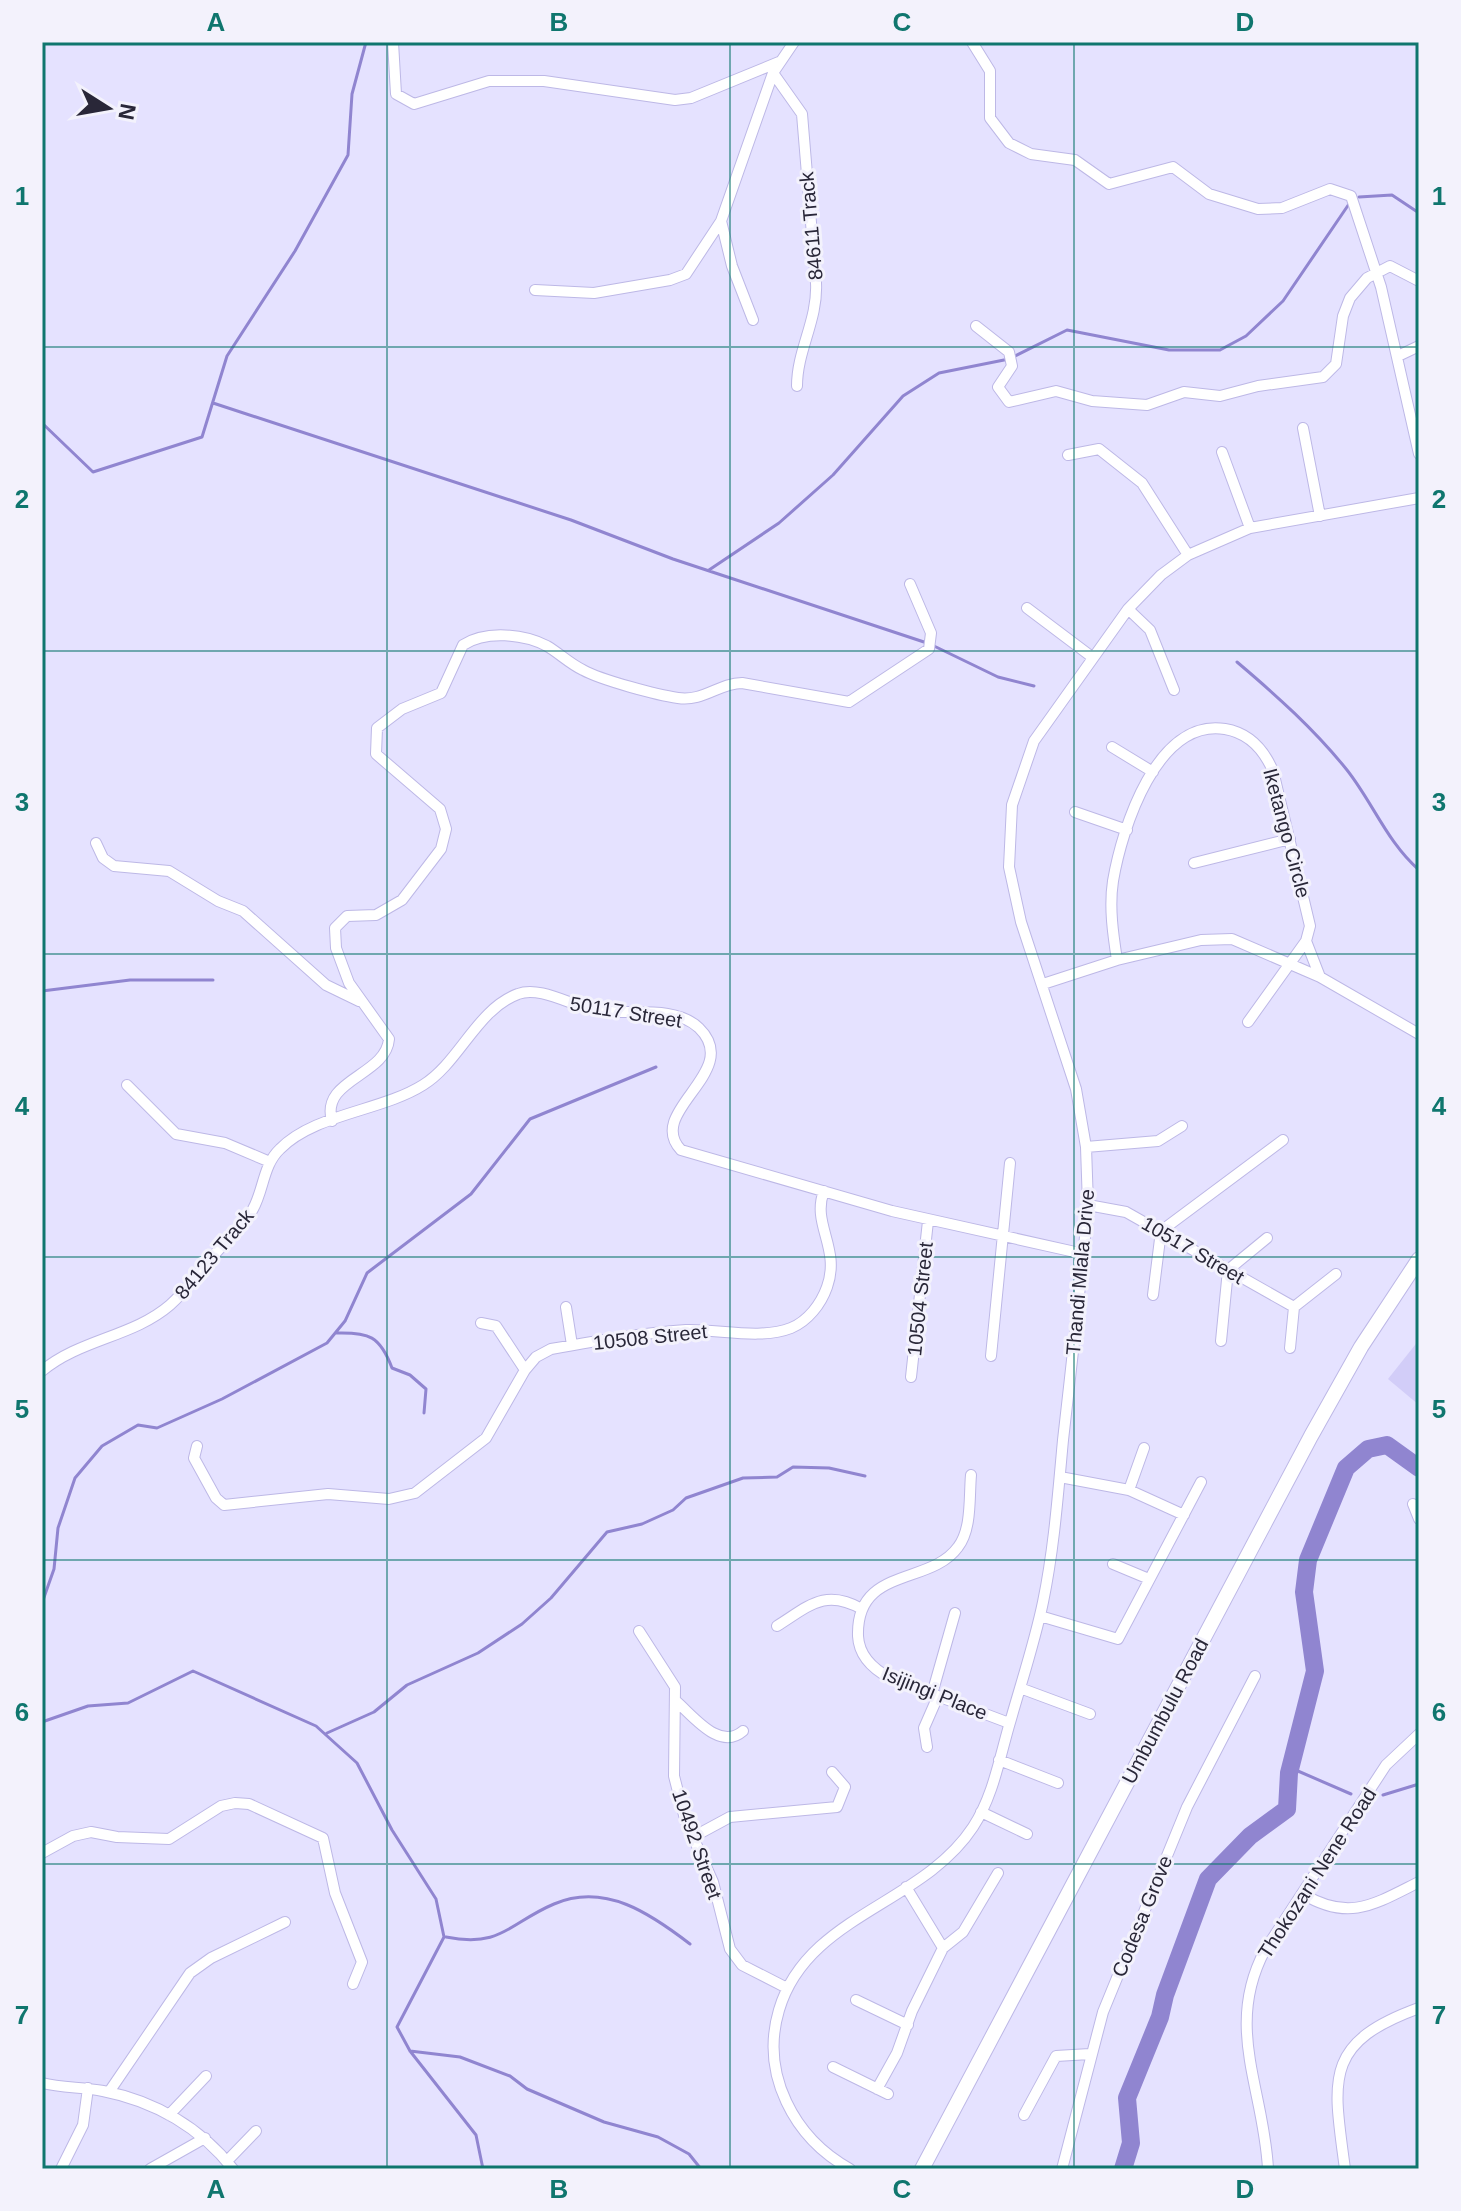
<svg xmlns="http://www.w3.org/2000/svg" width="1461" height="2211" font-family="Helvetica,sans-serif">
<rect width="100%" height="100%" fill="#e5e2ff"/>
<path fill="#d2cdf8" d="M 1419,1340 L 1419,1405 L 1388,1379 Z"/>
<g fill="none" stroke-linecap="round" stroke-linejoin="round">
<path stroke="#9085d0" stroke-width="3" d="M 1359,197 L 1392,195 L 1419,213
M 1013,357 L 1067,330 L 1169,350 L 1220,350 L 1246,336 L 1283,301 L 1351,201
M 213,403 L 571,520 L 673,559 L 927,643
M 42,423 L 93,472 L 202,437 L 227,356 L 295,251 L 348,155 L 352,94 L 366,42
M 709,570 L 779,523 L 833,475 L 903,396 L 939,373 L 1009,359
M 934,646 L 998,677 L 1034,686
M 1237,662 C 1276,695 1315,730 1347,770 C 1373,803 1387,842 1419,870
M 42,991 L 130,980 L 213,980
M 336,1333 C 369,1332 380,1336 392,1368 L 410,1375 L 426,1389 L 424,1413
M 42,1603 L 54,1569 L 58,1528 L 75,1478 L 102,1446 L 138,1425 L 157,1428 L 222,1399 L 327,1343 L 345,1321 L 367,1273 L 471,1194 L 530,1119 L 656,1067
M 42,1722 L 88,1706 L 128,1703 L 193,1671 L 316,1726 L 357,1763 L 392,1830 L 436,1899 L 444,1937 L 397,2027 L 410,2051 L 476,2135 L 483,2169
M 327,1733 L 374,1712 L 407,1685 L 478,1653 L 522,1624 L 551,1598 L 607,1532 L 642,1524 L 673,1510 L 686,1498 L 743,1478 L 777,1477 L 793,1467 L 829,1468 L 865,1476
M 1291,1768 L 1351,1794
M 1383,1795 L 1419,1784
M 446,1937 C 502,1948 509,1923 554,1904 C 605,1882 651,1914 690,1944
M 410,2051 L 460,2057 L 510,2076 L 527,2089 L 604,2122 L 658,2137 L 689,2154 L 701,2169"/>
<path stroke="#9085d0" stroke-width="18" d="M 1123,2169 L 1131,2143 L 1127,2098 L 1160,2017 L 1165,1995 L 1208,1879 L 1250,1836 L 1287,1809 L 1289,1773 L 1315,1671 L 1304,1592 L 1308,1560 L 1346,1468 L 1368,1449 L 1387,1445 L 1419,1468"/>
<g stroke="#bdb8e6" stroke-width="12">
<path id="minor" d="M 393,42 L 396,94 L 414,104 L 489,81 L 544,81 L 675,100 L 691,98 L 779,62
M 972,42 L 990,71 L 990,118 L 1009,143 L 1031,154 L 1075,160 L 1109,184 L 1173,167 L 1209,194 L 1258,209 L 1282,208 L 1330,189 L 1351,196 L 1381,287 L 1419,454
M 773,73 L 802,114 L 816,283 C 818,320 797,350 797,386
M 721,221 L 732,266 L 753,320
M 535,290 L 594,293 L 670,280 L 686,274 L 721,221 L 773,73 L 794,42
M 976,326 L 1009,352 L 1012,366 L 998,387 L 1009,402 L 1056,391 L 1092,401 L 1147,405 L 1184,392 L 1220,396 L 1258,386 L 1323,377 L 1336,364 L 1343,316 L 1350,298 L 1367,278 L 1390,266 L 1419,281
M 1398,356 L 1419,346
M 1303,428 L 1320,516
M 1222,452 L 1250,528
M 1068,455 L 1099,449 L 1142,483 L 1188,555
M 1027,608 L 1092,657
M 1128,609 L 1150,630 L 1174,690
M 1112,747 L 1153,772
M 1075,812 L 1127,830
M 96,843 L 103,858 L 114,866 L 169,871 L 218,901 L 243,911 L 326,985 L 359,1001
M 1194,863 L 1290,839
M 1306,941 L 1320,977
M 1117,960 C 1113,934 1109,907 1113,881 C 1122,828 1157,718 1225,729 C 1249,733 1264,750 1273,771 L 1310,926 L 1306,941 L 1248,1022
M 1043,984 L 1117,960 L 1201,940 L 1232,939 L 1320,977 L 1419,1034
M 127,1085 L 176,1134 L 225,1143 L 270,1162
M 332,1121 C 320,1079 386,1076 389,1039 L 349,983 L 336,948 L 335,928 L 347,916 L 376,915 L 402,900 L 441,849 L 446,829 L 440,809 L 376,754 L 377,728 L 402,709 L 441,693 L 463,645 C 486,630 524,634 547,646 C 559,653 570,664 583,670 C 601,680 657,695 678,698 C 703,702 719,683 742,683 L 849,702 L 929,649 L 931,633 L 910,584
M 1086,1147 L 1158,1141 L 1182,1126
M 1088,1205 L 1126,1212 L 1294,1307
M 1153,1295 L 1161,1231 L 1283,1140
M 566,1307 L 572,1345
M 1294,1307 L 1336,1274
M 481,1323 L 496,1326 L 525,1370
M 1221,1341 L 1228,1270 L 1267,1238
M 1290,1348 L 1294,1307
M 991,1356 L 1010,1163
M 42,1371 C 80,1339 133,1337 170,1305 C 187,1290 199,1271 214,1255 C 227,1240 244,1226 253,1209 C 264,1189 263,1165 280,1149 C 314,1114 382,1111 423,1085 C 459,1063 477,1009 518,994 C 541,985 575,1008 599,1011 C 630,1015 675,1005 699,1028 C 744,1072 644,1111 681,1150 L 892,1211 L 1084,1254
M 911,1377 L 928,1221
M 197,1446 L 194,1458 L 216,1498 L 224,1505 L 328,1494 L 389,1499 L 415,1493 L 486,1438 L 525,1370 L 536,1357 L 551,1349 C 596,1341 641,1333 686,1330 C 719,1329 760,1340 791,1328 C 808,1321 821,1304 827,1287 C 841,1248 811,1224 824,1191
M 971,1475 C 969,1497 972,1529 958,1547 C 930,1586 856,1566 858,1636 C 859,1656 873,1669 890,1678 L 1009,1723
M 1060,1477 L 1129,1490 L 1184,1515
M 1129,1490 L 1144,1448
M 1413,1504 L 1419,1519
M 1113,1564 L 1149,1579
M 1040,1616 L 1118,1639 L 1201,1482
M 777,1626 C 809,1606 825,1588 862,1609
M 639,1631 L 675,1687 L 674,1776 L 685,1819 L 713,1882 L 730,1949 L 742,1965 L 787,1988
M 1020,1688 L 1090,1714
M 932,1694 L 955,1613
M 677,1702 C 694,1717 720,1751 743,1731
M 927,1747 L 924,1728 L 938,1696
M 999,1760 L 1058,1783
M 981,1812 L 1027,1834
M 693,1837 L 730,1817 L 837,1807 L 845,1787 L 832,1772
M 42,1853 L 73,1836 L 91,1832 L 117,1837 L 169,1839 L 221,1806 L 235,1803 L 249,1804 L 323,1838 L 335,1893 L 362,1962 L 353,1984
M 906,1887 L 943,1948
M 1303,1894 C 1349,1922 1375,1904 1419,1882
M 856,2000 L 908,2025
M 833,2067 L 888,2094
M 42,2083 C 62,2088 83,2087 103,2091 C 155,2101 201,2128 233,2169
M 877,2089 L 897,2053 L 912,2011 L 943,1948 L 963,1932 L 998,1873
M 109,2092 L 190,1973 L 211,1958 L 285,1922
M 169,2115 L 206,2076
M 1024,2115 L 1056,2056 L 1090,2054
M 227,2161 L 256,2131
M 61,2169 L 83,2125 L 88,2088
M 150,2169 L 205,2138
M 850,2169 C 794,2138 760,2074 779,2010 C 807,1915 922,1905 973,1827 C 994,1795 1000,1755 1011,1719 C 1022,1680 1035,1641 1043,1602 C 1054,1549 1058,1494 1063,1440 C 1072,1361 1081,1283 1088,1205 L 1086,1147 L 1076,1089 L 1021,922 L 1009,867 L 1012,805 L 1034,741 L 1128,609 L 1161,575 L 1188,555 L 1250,528 L 1419,498
M 1062,2169 L 1103,2012 L 1187,1807 L 1255,1676
M 1268,2169 C 1264,2089 1224,2027 1265,1950 L 1386,1765 L 1419,1734
M 1345,2169 C 1333,2079 1323,2043 1419,2008"/>
</g>
<g stroke="#bdb8e6" stroke-width="16">
<path id="major" d="M 922,2169 L 1311,1436 L 1361,1347 L 1419,1259"/>
</g>
<use href="#minor" stroke="#fff" stroke-width="10"/>
<use href="#major" stroke="#fff" stroke-width="14"/>
</g>
<path fill="none" stroke="#0f766e" stroke-width="2" stroke-opacity="0.55" d="M 387,42 L 387,2169M 730,42 L 730,2169M 1074,42 L 1074,2169M 42,347 L 1419,347M 42,651 L 1419,651M 42,954 L 1419,954M 42,1257 L 1419,1257M 42,1560 L 1419,1560M 42,1864 L 1419,1864"/>
<g text-anchor="middle" stroke-width="6" stroke-linejoin="round" paint-order="stroke">
<g font-size="20" fill="#292738" stroke="#f3f2fc">
<text transform="translate(811 226) rotate(-95)" y="7">84611 Track</text>
<text transform="translate(1287 833) rotate(75)" y="7">Iketango Circle</text>
<text transform="translate(626 1012) rotate(9)" y="7">50117 Street</text>
<text transform="translate(1193 1250) rotate(30)" y="7">10517 Street</text>
<text transform="translate(214 1254) rotate(-50)" y="7">84123 Track</text>
<text transform="translate(1080 1272) rotate(-85)" y="7">Thandi Mlala Drive</text>
<text transform="translate(920 1299) rotate(-84)" y="7">10504 Street</text>
<text transform="translate(650 1337) rotate(-6)" y="7">10508 Street</text>
<text transform="translate(935 1693) rotate(22)" y="7">Isijingi Place</text>
<text transform="translate(1165 1711) rotate(-62)" y="7">Umbumbulu Road</text>
<text transform="translate(697 1844) rotate(71)" y="7">10492 Street</text>
<text transform="translate(1317 1873) rotate(-57)" y="7">Thokozani Nene Road</text>
<text transform="translate(1142 1916) rotate(-68)" y="7">Codesa Grove</text>
</g>
</g>
<rect width="1461" height="2211" fill="none" stroke="#f3f2fc" stroke-width="88"/>
<g transform="translate(108 108) rotate(101)" stroke="#f3f2fc" stroke-width="6" paint-order="stroke">
<path d="M0-6L14 30L0 20L-14 30Z" fill="#292738"/>
<text y="-12" font-size="22" font-weight="bold" text-anchor="middle" fill="#292738">N</text>
</g>
<rect x="44" y="44" width="1373" height="2123" fill="none" stroke="#0f766e" stroke-width="3"/>
<g font-size="26" text-anchor="middle" font-weight="bold" fill="#0f766e">
<text x="216" y="31">A</text>
<text x="559" y="31">B</text>
<text x="902" y="31">C</text>
<text x="1245" y="31">D</text>
<text x="22" y="205">1</text>
<text x="1439" y="205">1</text>
<text x="22" y="508">2</text>
<text x="1439" y="508">2</text>
<text x="22" y="811">3</text>
<text x="1439" y="811">3</text>
<text x="22" y="1115">4</text>
<text x="1439" y="1115">4</text>
<text x="22" y="1418">5</text>
<text x="1439" y="1418">5</text>
<text x="22" y="1721">6</text>
<text x="1439" y="1721">6</text>
<text x="22" y="2024">7</text>
<text x="1439" y="2024">7</text>
<text x="216" y="2198">A</text>
<text x="559" y="2198">B</text>
<text x="902" y="2198">C</text>
<text x="1245" y="2198">D</text>
</g>
</svg>
